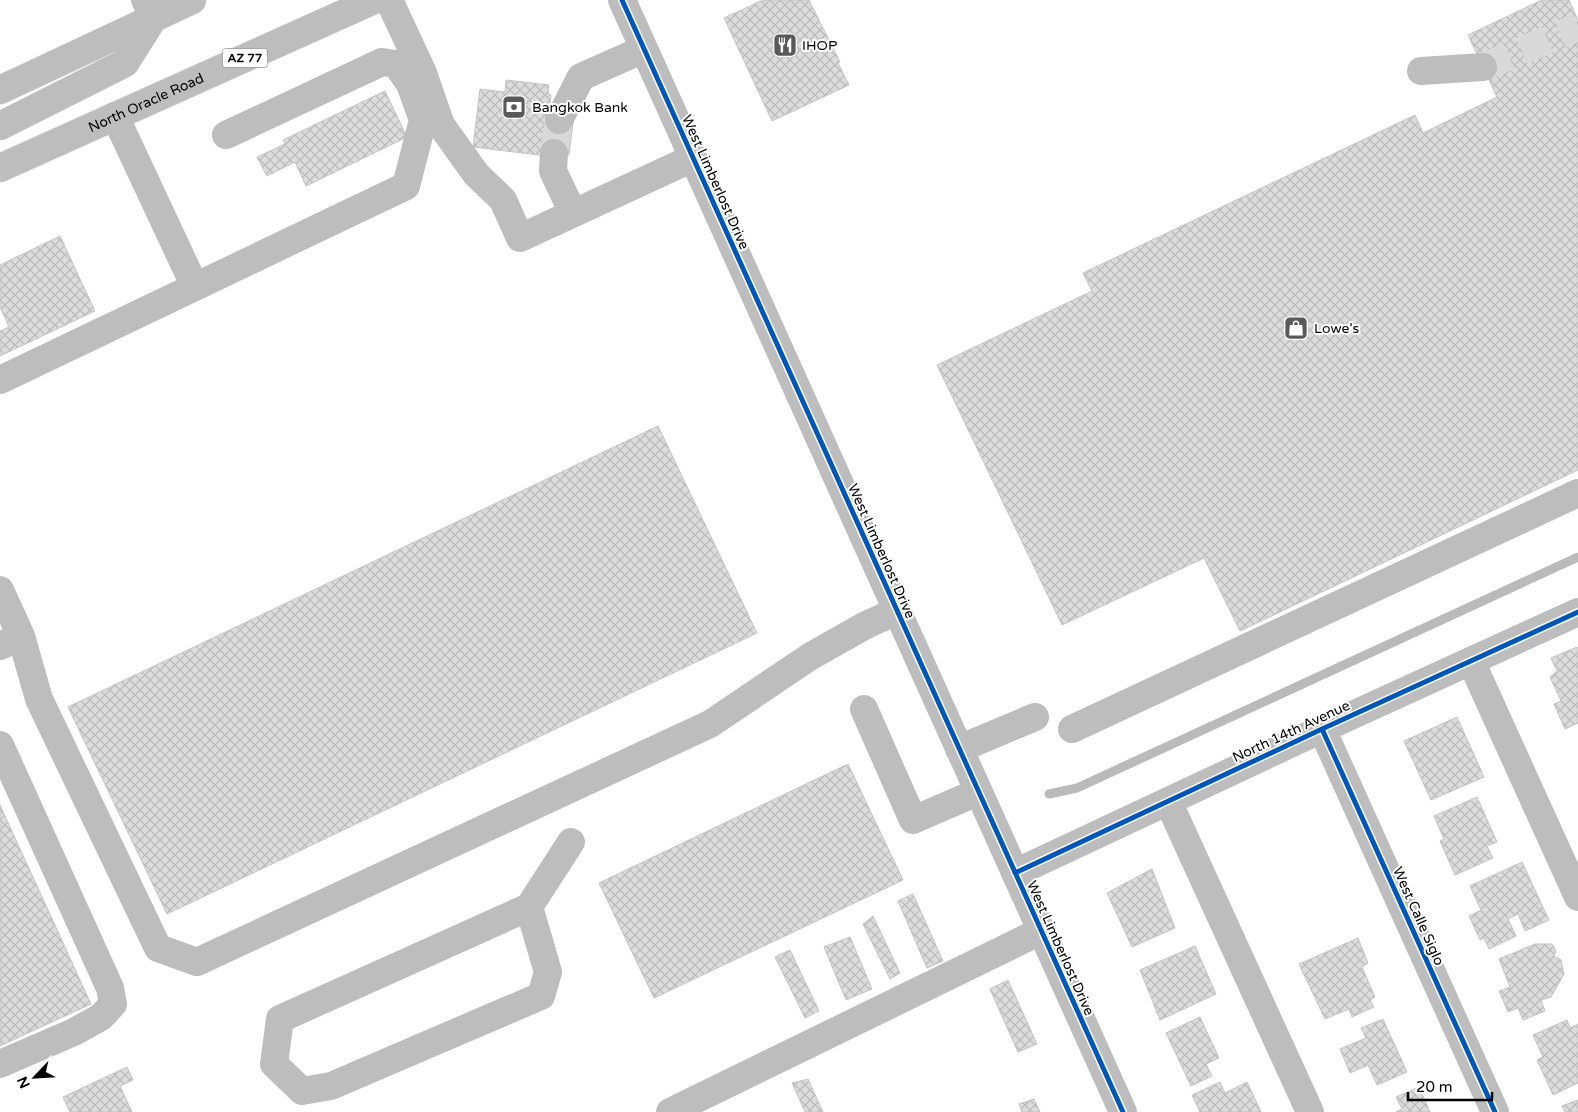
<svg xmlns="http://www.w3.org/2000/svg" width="1578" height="1112" font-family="'Varela Round',sans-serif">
<defs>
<pattern id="building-cross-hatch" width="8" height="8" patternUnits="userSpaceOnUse" patternTransform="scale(1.25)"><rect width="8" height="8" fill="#dcdcdc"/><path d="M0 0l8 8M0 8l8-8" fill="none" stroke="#bbb"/></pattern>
</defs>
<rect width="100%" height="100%" fill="#fff"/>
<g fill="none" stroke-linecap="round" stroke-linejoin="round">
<path stroke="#bababa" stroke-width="9" d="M 1049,794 L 1077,788 L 1578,557"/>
</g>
<path fill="url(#building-cross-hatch)" stroke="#c4c4c4" d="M 763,0 L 809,0 L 840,62 L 838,63 L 849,85 L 772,121 L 724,18 Z
M 1542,0 L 1569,0 L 1578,20 L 1578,470 L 1240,631 L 1204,558 L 1062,625 L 937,365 L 1092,291 L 1083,273 L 1415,115 L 1423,133 L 1497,97 L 1468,35 Z
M 506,80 L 549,85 L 548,94 L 551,95 L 548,119 L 573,122 L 569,155 L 548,152 L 547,156 L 473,147 L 480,89 L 505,92 Z
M 385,91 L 407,137 L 306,186 L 295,162 L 267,176 L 257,157 L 285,144 L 283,140 Z
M 60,236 L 95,311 L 0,356 L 0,331 L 9,327 L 0,307 L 0,265 Z
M 658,426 L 757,633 L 167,914 L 68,707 Z
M 1577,647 L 1578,650 L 1578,723 L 1565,729 L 1554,704 L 1561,701 L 1550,677 L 1557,671 L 1551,658 Z
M 1457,717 L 1484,777 L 1431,800 L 1404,741 Z
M 848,764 L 903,880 L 654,998 L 599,883 Z
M 1477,797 L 1497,842 L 1487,846 L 1493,858 L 1455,875 L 1440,841 L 1444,839 L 1434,816 Z
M 0,805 L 91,1004 L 0,1046 Z
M 1522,862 L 1549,920 L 1525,931 L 1518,914 L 1508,919 L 1516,936 L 1489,949 L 1484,938 L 1480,940 L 1469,916 L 1481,910 L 1470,886 Z
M 1152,869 L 1175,928 L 1132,947 L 1107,893 Z
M 913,894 L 943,961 L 927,968 L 898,901 Z
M 873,916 L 900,973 L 890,979 L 863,924 Z
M 850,937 L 872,989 L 846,1000 L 824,947 Z
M 1358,938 L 1368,963 L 1362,967 L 1375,997 L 1370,1000 L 1374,1007 L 1352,1017 L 1349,1009 L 1325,1019 L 1299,964 Z
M 1535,944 L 1552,944 L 1556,951 L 1554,956 L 1561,960 L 1564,974 L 1551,997 L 1541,1000 L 1545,1011 L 1523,1020 L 1518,1008 L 1508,1012 L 1499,991 L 1510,987 L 1499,959 Z
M 1195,946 L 1216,994 L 1160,1020 L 1140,970 Z
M 790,950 L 819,1011 L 805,1018 L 775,957 Z
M 1008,980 L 1037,1044 L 1018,1052 L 990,989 Z
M 1200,1017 L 1219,1058 L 1206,1064 L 1212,1076 L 1191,1086 L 1166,1033 Z
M 1383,1019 L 1407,1072 L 1377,1085 L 1368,1065 L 1350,1073 L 1340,1049 L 1366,1038 L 1361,1028 Z
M 1567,1020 L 1570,1028 L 1578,1024 L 1578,1069 L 1576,1070 L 1578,1073 L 1578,1083 L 1553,1095 L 1537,1060 L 1543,1057 L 1533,1035 Z
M 127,1067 L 133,1080 L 120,1086 L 132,1112 L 70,1112 L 63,1097 Z
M 808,1079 L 823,1112 L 805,1112 L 792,1083 Z
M 1220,1082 L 1225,1093 L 1247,1082 L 1261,1112 L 1200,1112 L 1192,1095 Z
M 1419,1087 L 1430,1112 L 1396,1112 L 1402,1109 L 1396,1097 Z
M 1034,1099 L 1040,1112 L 1022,1112 L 1019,1104 Z
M 1578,1100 L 1578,1112 L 1565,1112 L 1562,1106 Z"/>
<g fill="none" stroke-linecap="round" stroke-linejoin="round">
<path stroke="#d9d9d9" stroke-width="28" stroke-dasharray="28 14" stroke-linecap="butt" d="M 1483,67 L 1578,27
M 554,153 L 559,120"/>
<g stroke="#dbdbdb" stroke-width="29">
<g id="highway">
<path d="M 0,90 L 192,0"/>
<path d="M 0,126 L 125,63 L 154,17"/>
<path id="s1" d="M 0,168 L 374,0"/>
</g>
</g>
<path stroke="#bdbdbd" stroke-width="28" d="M 145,0 L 154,17
M 389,0 L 423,73 L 441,125 L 476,174 L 503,200 L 520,238 L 693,158
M 622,0 L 1123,1112
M 1421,71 L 1483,67
M 115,116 L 195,287
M 559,120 L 581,77 L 644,49
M 554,153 L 553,171 L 573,213
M 0,380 L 406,186 L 423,120 L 410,84 L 396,64 L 382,62 L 226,135
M 0,590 L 21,636 L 0,646
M 21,636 L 39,699 L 158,948 L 197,962 L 710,724 L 811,656 L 866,625 L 897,611
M 1471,661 L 1578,897
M 864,709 L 913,820 L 978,792
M 1072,729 L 1578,493
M 1322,729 L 1495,1112
M 0,745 L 110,988 L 113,1004 L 101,1017 L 74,1032 L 0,1064
M 959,749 L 1035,717
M 1168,801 L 1310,1112
M 1015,873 L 1322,729 L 1578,612
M 529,907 L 548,972 L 541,996 L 331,1086 L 302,1091 L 274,1064 L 280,1019 L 529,907 L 571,842
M 670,1112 L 1041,931"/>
<use href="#highway" stroke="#bdbdbd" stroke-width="28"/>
<g stroke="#fff" stroke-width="8">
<path id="cycleway" d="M 622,0 L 1123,1112
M 1322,729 L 1495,1112
M 1015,873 L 1322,729 L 1578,612"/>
</g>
<use href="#cycleway" stroke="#0057b8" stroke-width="5"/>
</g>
<defs>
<g id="restaurant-square" transform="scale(1.25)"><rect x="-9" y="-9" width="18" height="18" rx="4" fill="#595959" stroke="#fff"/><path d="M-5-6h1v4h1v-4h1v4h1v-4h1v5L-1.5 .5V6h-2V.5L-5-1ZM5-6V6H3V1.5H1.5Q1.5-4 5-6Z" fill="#fff"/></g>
<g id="bank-square" transform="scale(1.25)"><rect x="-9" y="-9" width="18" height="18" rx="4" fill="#595959" stroke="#fff"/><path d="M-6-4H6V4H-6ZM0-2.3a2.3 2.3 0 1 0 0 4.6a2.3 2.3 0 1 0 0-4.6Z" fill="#fff"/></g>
<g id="shop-square" transform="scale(1.25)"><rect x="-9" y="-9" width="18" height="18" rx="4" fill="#595959" stroke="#fff"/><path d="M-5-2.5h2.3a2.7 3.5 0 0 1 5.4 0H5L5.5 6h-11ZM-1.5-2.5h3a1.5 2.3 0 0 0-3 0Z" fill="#fff"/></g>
</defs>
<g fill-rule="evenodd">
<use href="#restaurant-square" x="785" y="45"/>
<use href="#bank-square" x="514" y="107"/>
<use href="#shop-square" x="1296" y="328"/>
</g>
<g text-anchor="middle" stroke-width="4" stroke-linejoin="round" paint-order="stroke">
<rect fill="#fff" stroke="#4c4c4c" stroke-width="1" x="222.5" y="48.5" width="45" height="19" rx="4"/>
<g font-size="12" font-weight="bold" fill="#000">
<text x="245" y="62">AZ 77</text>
</g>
<g font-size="14" fill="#000" stroke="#fff" text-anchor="start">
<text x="802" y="50">IHOP</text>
<text x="532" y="112">Bangkok Bank</text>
<text x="1314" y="333">Lowe's</text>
</g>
<g font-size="14" fill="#000" stroke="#fff">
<text dy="5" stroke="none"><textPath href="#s1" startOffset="160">North Oracle Road</textPath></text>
<text transform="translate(716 182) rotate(66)" y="5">West Limberlost Drive</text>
<text transform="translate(882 551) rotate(66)" y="5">West Limberlost Drive</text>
<text transform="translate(1291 731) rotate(-25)" y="5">North 14th Avenue</text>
<text transform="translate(1419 916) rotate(66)" y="5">West Calle Siglo</text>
<text transform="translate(1061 948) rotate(66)" y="5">West Limberlost Drive</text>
</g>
</g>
<g transform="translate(35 1077) rotate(245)" stroke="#ffffff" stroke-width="4" paint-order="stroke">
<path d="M0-4L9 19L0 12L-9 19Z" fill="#000000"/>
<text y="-8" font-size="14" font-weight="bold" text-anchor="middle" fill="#000000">N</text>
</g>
<path d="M1408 1092v8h84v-8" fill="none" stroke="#000000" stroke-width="2.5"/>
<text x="1416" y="1092" font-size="15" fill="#000000" stroke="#ffffff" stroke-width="4" paint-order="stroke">20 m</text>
</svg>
